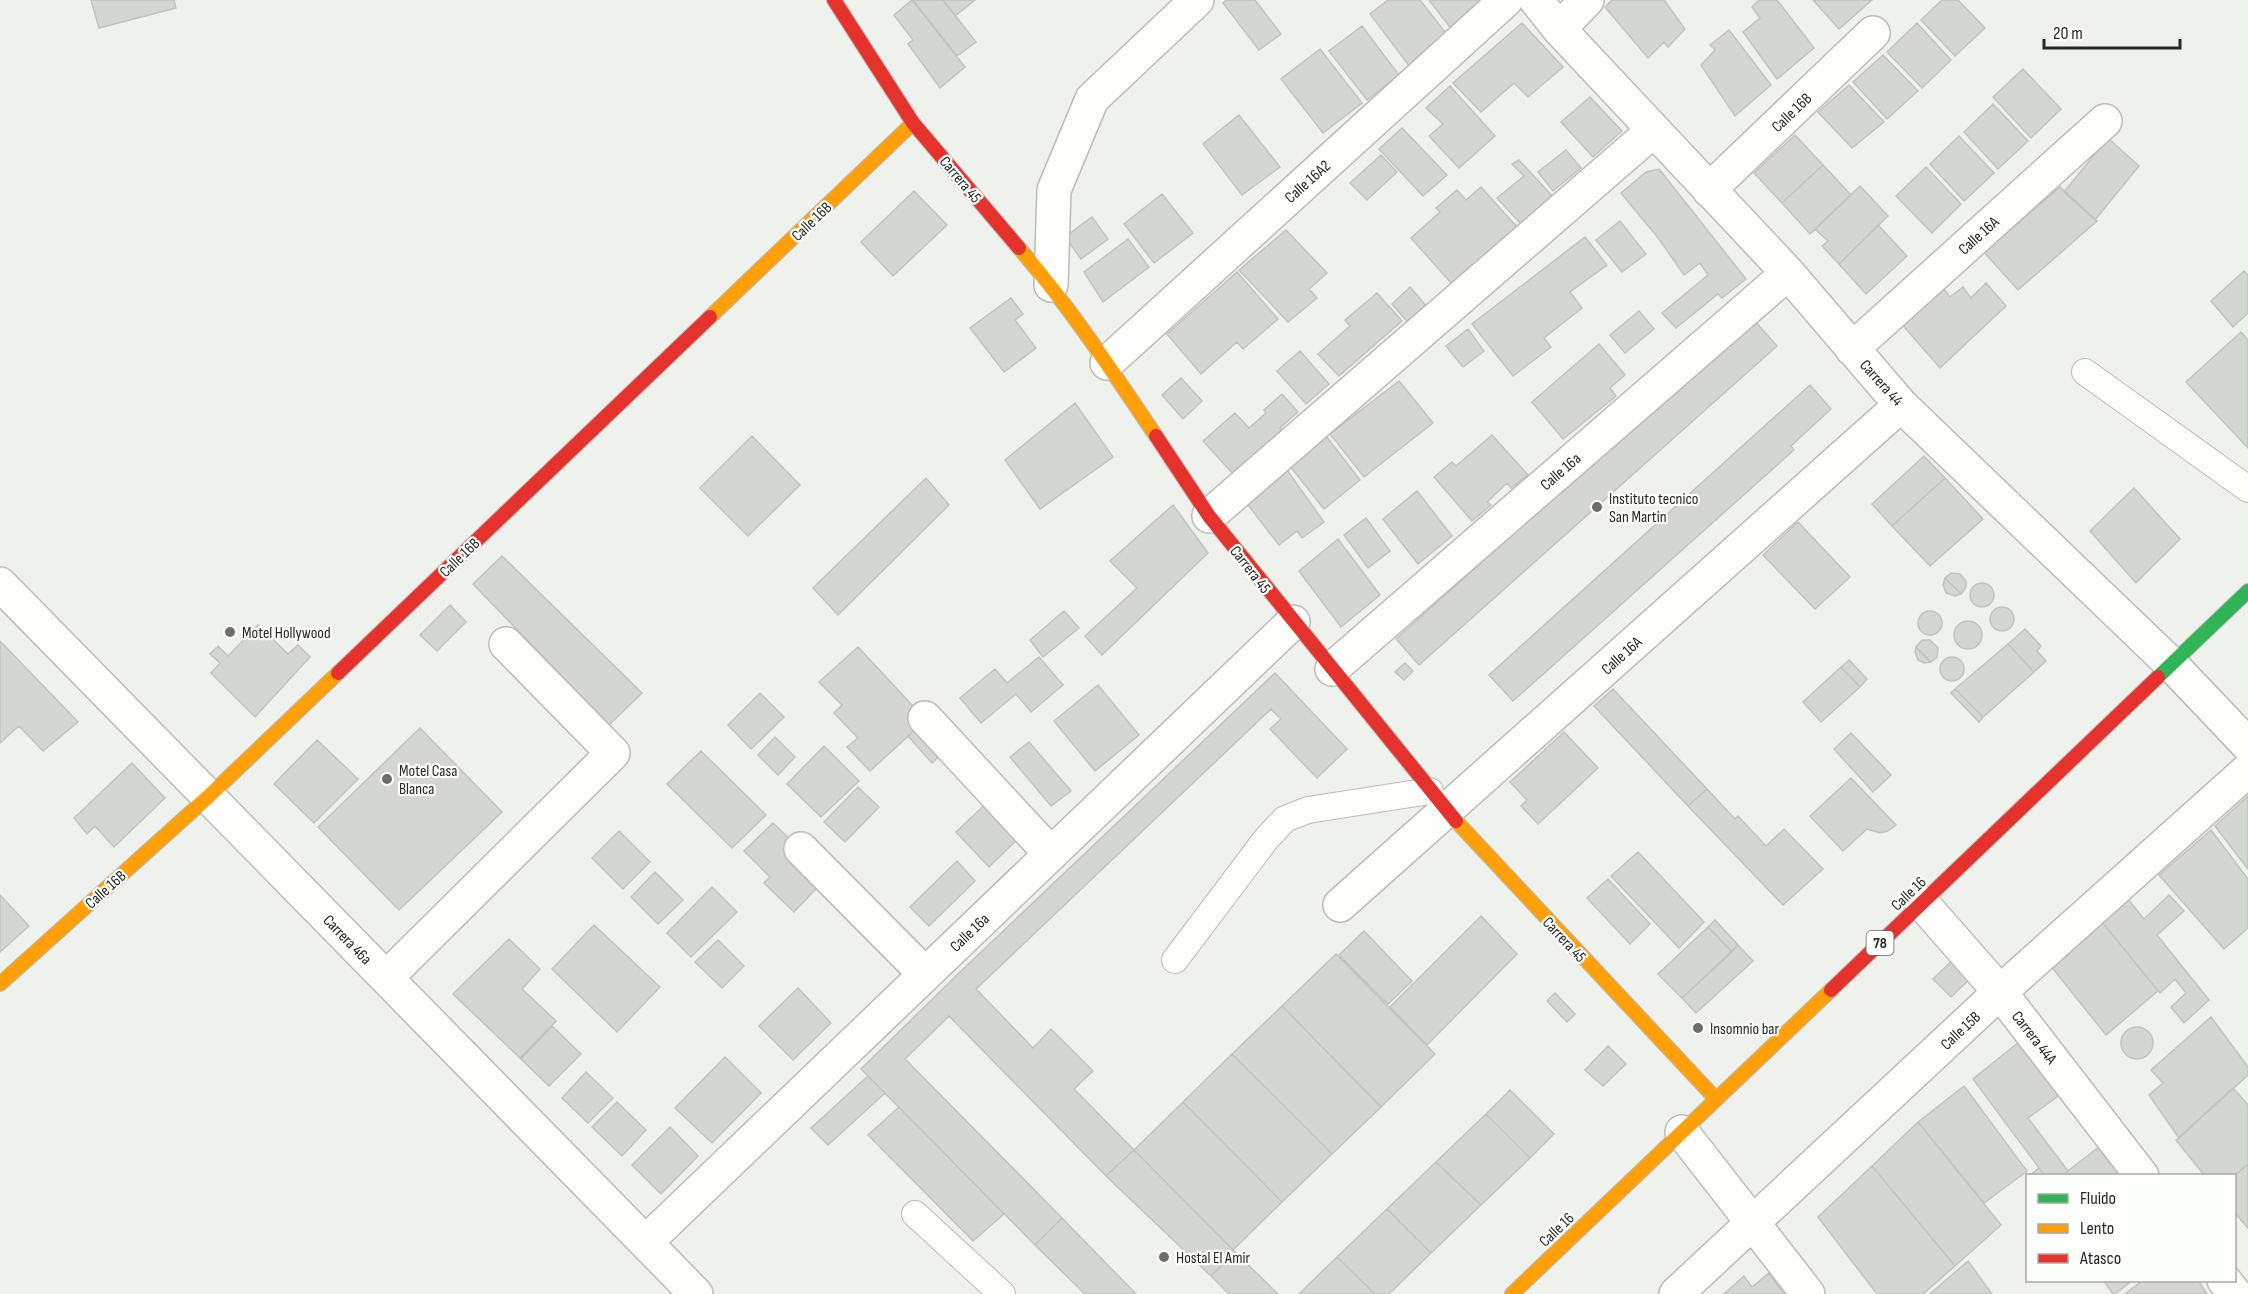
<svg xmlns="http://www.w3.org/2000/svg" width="2248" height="1294" font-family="'Sofia Sans Condensed',sans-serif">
<rect width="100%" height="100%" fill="#eff1ed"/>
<path fill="#d4d6d2" stroke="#c1c3c0" stroke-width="1.5" d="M 91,0 L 174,0 L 176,8 L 99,28 Z
M 912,0 L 965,67 L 940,88 L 908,44 L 913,40 L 894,15 Z
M 913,0 L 943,0 L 976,42 L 957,56 Z
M 943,0 L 975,0 L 955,16 Z
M 1226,0 L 1255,0 L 1281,34 L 1259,50 L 1223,3 Z
M 1388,0 L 1420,0 L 1449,37 L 1410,67 L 1370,14 Z
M 1429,0 L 1491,0 L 1452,30 Z
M 1612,0 L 1664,0 L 1685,29 L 1668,47 L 1664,42 L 1648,58 L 1605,7 Z
M 1759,0 L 1777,0 L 1814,48 L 1777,79 L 1743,32 L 1760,18 L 1752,7 Z
M 1813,0 L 1872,0 L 1839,29 Z
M 1942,0 L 1958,0 L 1985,28 L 1955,56 L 1921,20 Z
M 1522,23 L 1563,67 L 1528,97 L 1514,83 L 1481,112 L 1453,83 Z
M 1917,23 L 1951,60 L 1922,88 L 1887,52 Z
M 1362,26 L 1399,75 L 1367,100 L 1329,51 Z
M 1729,30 L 1771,85 L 1735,116 L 1701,65 L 1715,50 L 1710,45 Z
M 1320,49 L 1362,103 L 1323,133 L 1281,79 Z
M 1883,55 L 1918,91 L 1887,119 L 1853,82 Z
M 2023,69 L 2061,109 L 2031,138 L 1993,97 Z
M 1849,85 L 1884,122 L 1852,148 L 1818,112 Z
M 1450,86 L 1495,136 L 1459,168 L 1429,136 L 1443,124 L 1426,108 Z
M 1590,97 L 1622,131 L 1593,157 L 1561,122 Z
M 1993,104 L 2028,141 L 1998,169 L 1964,132 Z
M 1239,115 L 1280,167 L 1242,195 L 1203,144 Z
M 1402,128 L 1447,175 L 1423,196 L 1379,149 Z
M 1795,135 L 1823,165 L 1782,203 L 1754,173 Z
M 1959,136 L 1994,173 L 1964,201 L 1930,164 Z
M 2108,138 L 2139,166 L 2095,220 L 2064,192 Z
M 1566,150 L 1581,168 L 1553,191 L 1538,172 Z
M 1381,155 L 1397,172 L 1367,200 L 1350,183 Z
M 1519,160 L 1553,197 L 1521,224 L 1497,198 L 1524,176 L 1512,164 Z
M 1823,165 L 1851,195 L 1810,234 L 1782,203 Z
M 1926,167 L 1961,204 L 1932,233 L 1896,196 Z
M 1659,169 L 1746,279 L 1722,298 L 1718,294 L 1676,328 L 1662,313 L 1708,275 L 1700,263 L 1684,275 L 1659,239 L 1621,193 L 1646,172 Z
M 1860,186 L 1888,216 L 1839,264 L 1822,246 L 1828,241 L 1815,229 Z
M 1481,187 L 1517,227 L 1452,284 L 1411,238 L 1440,212 L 1436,208 L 1457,190 L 1466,200 Z
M 2060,187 L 2097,221 L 2018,290 L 1984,252 Z
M 914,191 L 947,225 L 893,276 L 861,242 Z
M 1162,194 L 1193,233 L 1154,263 L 1124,224 Z
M 1092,217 L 1108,239 L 1081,259 L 1065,237 Z
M 1620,221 L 1646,254 L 1622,272 L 1596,240 Z
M 1878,225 L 1907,256 L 1866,294 L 1839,264 Z
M 1286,230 L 1327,273 L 1309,289 L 1317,298 L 1288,322 L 1239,270 Z
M 1585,237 L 1607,265 L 1570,292 L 1582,308 L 1544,338 L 1551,347 L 1513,376 L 1472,324 Z
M 1128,239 L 1149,267 L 1103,302 L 1084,272 Z
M 2244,271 L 2248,275 L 2248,313 L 2233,327 L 2211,301 Z
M 1237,272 L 1278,319 L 1243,349 L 1237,342 L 1201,374 L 1167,334 Z
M 1986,283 L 2006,306 L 1940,368 L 1899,321 L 1941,285 L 1950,297 L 1963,287 L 1971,298 Z
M 1410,287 L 1428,308 L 1410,325 L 1392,304 Z
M 1377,293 L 1402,321 L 1339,376 L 1318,354 L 1350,326 L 1345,320 Z
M 1011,298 L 1023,314 L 1015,320 L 1036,348 L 1004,372 L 970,328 Z
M 1639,311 L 1654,329 L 1625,353 L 1610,335 Z
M 1753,319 L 1777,346 L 1419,665 L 1396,639 Z
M 1468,329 L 1484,351 L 1463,367 L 1446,346 Z
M 2241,332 L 2248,340 L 2248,448 L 2186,382 Z
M 1599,344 L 1625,375 L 1610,388 L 1616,396 L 1563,439 L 1532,402 Z
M 1300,351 L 1329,384 L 1306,404 L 1277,371 Z
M 1181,378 L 1202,401 L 1183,419 L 1162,395 Z
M 1399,381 L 1433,423 L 1364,477 L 1330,434 Z
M 1810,385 L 1831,409 L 1791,446 L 1794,450 L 1513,701 L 1489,675 Z
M 1282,394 L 1298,412 L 1280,428 L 1285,433 L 1235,476 L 1203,441 L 1235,413 L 1249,428 L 1266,413 L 1264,410 Z
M 1075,403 L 1113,457 L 1040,509 L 1005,460 Z
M 1492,435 L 1528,475 L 1511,488 L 1507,483 L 1487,502 L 1491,505 L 1472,521 L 1434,477 L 1452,462 L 1456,466 Z
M 752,436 L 800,485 L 748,536 L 700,488 Z
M 1326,436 L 1360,480 L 1324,509 L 1290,466 Z
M 1924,456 L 1945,478 L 1892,526 L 1872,504 Z
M 1287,470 L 1324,522 L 1302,538 L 1297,531 L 1279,545 L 1245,501 Z
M 926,478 L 949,505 L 838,615 L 813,588 Z
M 1945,478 L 1983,519 L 1930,566 L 1892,526 Z
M 2134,488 L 2180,539 L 2136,583 L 2090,531 Z
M 1417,491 L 1452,536 L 1418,564 L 1383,519 Z
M 1173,505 L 1208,553 L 1102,655 L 1085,636 L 1137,588 L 1110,561 Z
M 1366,518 L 1390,551 L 1368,568 L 1344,535 Z
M 1798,522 L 1850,577 L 1815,609 L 1763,555 Z
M 1338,539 L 1380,595 L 1341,627 L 1299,571 Z
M 502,556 L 642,693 L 609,725 L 473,584 Z
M 1951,573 L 1960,574 L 1966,581 L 1966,587 L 1961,594 L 1945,578 Z
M 1945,578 L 1961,594 L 1955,596 L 1946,593 L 1943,585 Z
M1970 595a12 12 0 1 1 24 0a12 12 0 1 1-24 0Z
M 450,605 L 466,622 L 437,651 L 420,635 Z
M1990 619a12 12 0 1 1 24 0a12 12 0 1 1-24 0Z
M 1064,611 L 1079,628 L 1043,657 L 1030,640 Z
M1918 623a12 12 0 1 1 24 0a12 12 0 1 1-24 0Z
M1954 635a14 14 0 1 1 28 0a14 14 0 1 1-28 0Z
M 258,625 L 288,654 L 298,645 L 310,657 L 255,717 L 211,673 L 220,663 L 210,654 L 218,646 L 228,656 Z
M 2025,629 L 2041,646 L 2037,651 L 2046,661 L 2034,672 L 2008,644 Z
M 1922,640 L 1930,640 L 1938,648 L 1937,657 L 1931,662 L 1916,647 Z
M 0,641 L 78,722 L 43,751 L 19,726 L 0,743 Z
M 2008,644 L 2034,672 L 1983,717 L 1955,689 Z
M 858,647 L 926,720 L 870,771 L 847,747 L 858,738 L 834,713 L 842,705 L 819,682 Z
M 1916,647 L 1930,662 L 1931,662 L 1924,663 L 1918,660 L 1915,652 Z
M 1039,657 L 1063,685 L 1031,712 L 1016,694 L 981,723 L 960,698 L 995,669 L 1007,683 Z
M1940 669a12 12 0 1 1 24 0a12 12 0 1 1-24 0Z
M 1849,660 L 1867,679 L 1860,687 L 1841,667 Z
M 1405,663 L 1413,671 L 1404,680 L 1395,672 Z
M 1841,667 L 1860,687 L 1821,722 L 1803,702 Z
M 1275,673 L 1347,749 L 1317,778 L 1270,729 L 1281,719 L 1271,709 L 976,989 L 1033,1048 L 1051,1029 L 1093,1071 L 1074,1089 L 1134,1150 L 1106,1176 L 949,1016 L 905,1059 L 1062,1218 L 1035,1245 L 861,1069 L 959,973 Z
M 1098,685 L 1139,735 L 1095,771 L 1054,721 Z
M 1613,689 L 1707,789 L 1688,806 L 1594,706 Z
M 1955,689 L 1983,717 L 1979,722 L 1951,693 Z
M 760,693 L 784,717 L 751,749 L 728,725 Z
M 926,720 L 950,746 L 932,763 L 908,736 Z
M 420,728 L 502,812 L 399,910 L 318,827 Z
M 1564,732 L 1598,768 L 1538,824 L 1521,806 L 1527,800 L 1510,782 Z
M 1851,733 L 1891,775 L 1873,792 L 1834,749 Z
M 775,737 L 795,757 L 778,775 L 758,755 Z
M 317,740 L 358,779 L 314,823 L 274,784 Z
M 1029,742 L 1071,791 L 1051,806 L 1010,757 Z
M 824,746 L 859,781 L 821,817 L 787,784 Z
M 701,751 L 766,815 L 732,848 L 667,784 Z
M 132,763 L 165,798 L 114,847 L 95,826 L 87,834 L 74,818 Z
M 1851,778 L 1896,825 L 1888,831 L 1880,833 L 1867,829 L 1843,851 L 1810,816 Z
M 858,787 L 879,807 L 845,842 L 824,822 Z
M 1707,789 L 1735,819 L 1738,816 L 1766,846 L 1784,829 L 1823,869 L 1783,905 L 1688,806 Z
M 995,795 L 1027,830 L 989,867 L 956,832 Z
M 2248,796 L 2248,869 L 2215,826 Z
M 773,823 L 828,876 L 794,912 L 764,883 L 770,877 L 744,851 Z
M 2211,830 L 2248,879 L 2248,928 L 2224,949 L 2159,875 Z
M 619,831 L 650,862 L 623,889 L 592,858 Z
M 1638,852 L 1704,922 L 1679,948 L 1611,876 Z
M 957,861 L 975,881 L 929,926 L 910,907 Z
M 655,872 L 683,900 L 658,924 L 631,897 Z
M 1608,879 L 1650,924 L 1630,944 L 1587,898 Z
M 712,887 L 737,912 L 691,957 L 667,933 Z
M 0,895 L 29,926 L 0,952 Z
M 2169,895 L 2184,911 L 2157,935 L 2209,1000 L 2184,1023 L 2171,1007 L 2186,993 L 2175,979 L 2160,993 L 2102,922 L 2128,899 L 2144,919 Z
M 1481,916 L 1517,954 L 1427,1045 L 1390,1007 Z
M 1715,920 L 1738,945 L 1732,952 L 1708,927 Z
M 2102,922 L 2158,991 L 2106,1035 L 2050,965 Z
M 594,925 L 660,987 L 617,1032 L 552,969 Z
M 1708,927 L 1732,952 L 1682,998 L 1658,974 Z
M 1364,931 L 1412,981 L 1388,1004 L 1339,955 Z
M 509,939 L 540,969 L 522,989 L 556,1021 L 520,1058 L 453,994 Z
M 718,940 L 744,966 L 722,988 L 695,962 Z
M 1738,945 L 1753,961 L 1696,1013 L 1682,998 Z
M 1336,954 L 1435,1054 L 1381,1107 L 1282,1006 Z
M 1957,956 L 1975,974 L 1951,997 L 1933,979 Z
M 798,988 L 831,1023 L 793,1060 L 759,1026 Z
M 1555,993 L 1575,1014 L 1567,1022 L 1547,1001 Z
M 1282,1006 L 1381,1107 L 1332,1154 L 1232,1054 Z
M 2211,1017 L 2248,1067 L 2248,1075 L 2179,1138 L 2149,1095 L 2163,1083 L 2151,1070 Z
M 552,1026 L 581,1054 L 549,1086 L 521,1059 Z
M2121 1043a16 16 0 1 1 32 0a16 16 0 1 1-32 0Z
M 2029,1034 L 2069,1088 L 2028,1118 L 2068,1171 L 2063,1176 L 2045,1176 L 1973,1079 Z
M 1608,1046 L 1626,1064 L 1603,1086 L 1585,1070 Z
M 1232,1054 L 1332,1154 L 1282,1202 L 1183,1102 Z
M 725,1057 L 761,1093 L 712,1143 L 675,1108 Z
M 586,1072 L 613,1098 L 588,1123 L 562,1098 Z
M 868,1076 L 885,1093 L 828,1145 L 811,1128 Z
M 1964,1086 L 2027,1171 L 1984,1203 L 1918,1122 Z
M 2233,1088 L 2248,1105 L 2248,1164 L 2234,1176 L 2205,1176 L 2176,1140 Z
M 1510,1090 L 1554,1134 L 1530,1158 L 1486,1114 Z
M 617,1102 L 646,1130 L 622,1156 L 592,1127 Z
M 1183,1102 L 1282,1202 L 1233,1250 L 1134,1150 Z
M 899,1107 L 1004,1214 L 973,1241 L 868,1135 Z
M 1486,1114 L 1530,1158 L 1481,1205 L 1436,1162 Z
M 1918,1122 L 2001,1225 L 1955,1266 L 1872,1166 Z
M 670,1127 L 698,1156 L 661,1194 L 632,1165 Z
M 2100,1146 L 2120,1176 L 2063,1176 L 2068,1171 Z
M 1134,1150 L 1235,1252 L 1211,1276 L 1106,1176 Z
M 1436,1162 L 1481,1205 L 1431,1253 L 1387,1209 Z
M 2248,1164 L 2248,1228 L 2234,1212 L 2234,1176 Z
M 1872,1166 L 1955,1266 L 1923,1294 L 1877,1294 L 1818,1217 Z
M 2039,1168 L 2045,1176 L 2029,1176 Z
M 1387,1209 L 1431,1253 L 1389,1294 L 1375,1294 L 1337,1257 Z
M 1062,1218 L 1136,1294 L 1085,1294 L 1035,1245 Z
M 1235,1252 L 1278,1294 L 1229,1294 L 1211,1276 Z
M 1337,1257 L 1375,1294 L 1299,1294 Z
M 1968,1261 L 1992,1294 L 1930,1294 Z
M 1769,1273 L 1784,1294 L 1724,1294 L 1744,1276 L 1752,1287 Z
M 2103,1280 L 2133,1280 L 2115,1294 L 2113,1294 Z
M 2143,1280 L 2198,1280 L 2207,1294 L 2125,1294 Z"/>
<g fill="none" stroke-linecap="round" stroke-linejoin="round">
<g stroke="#babcb9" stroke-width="28">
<path id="lane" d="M 2085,372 L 2248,489
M 1175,960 L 1267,838 L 1285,819 L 1308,810 L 1430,791
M 915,1214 L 1002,1294"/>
</g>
<g stroke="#babcb9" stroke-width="36">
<path id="street" d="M 1536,0 L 1559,29 L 1788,273 L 1901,405 L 2171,664 L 2248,745
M 1559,29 L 1587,0
M 1709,190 L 1873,33
M 1051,285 L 1054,190 L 1092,99 L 1197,0
M 1852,349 L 2105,121
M 1107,363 L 1506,0
M 1209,516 L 1654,130
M 0,584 L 696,1294
M 1332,669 L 1788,273
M 925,718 L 1051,854
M 801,849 L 925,974
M 1922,903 L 2000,992 L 2142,1176
M 1340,905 L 1901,405
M 386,978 L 613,753 L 506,644
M 1682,1132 L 1808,1294
M 646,1242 L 1293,622
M 2224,1280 L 2235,1294
M 1676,1294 L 2000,992 L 2248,770"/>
</g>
<g stroke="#babcb9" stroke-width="16">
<path id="fast" d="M 2158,677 L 2248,591"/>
</g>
<g stroke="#babcb9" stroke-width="16">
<path id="slow" d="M 1019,248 C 1070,307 1112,371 1156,436
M 710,317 L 913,123
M 1456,821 L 1716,1099
M 0,984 L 209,796 L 338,673
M 1512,1294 L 1831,990"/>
</g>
<g stroke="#babcb9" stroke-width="16">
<path id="jam" d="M 834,0 L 913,123 L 1019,248
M 1156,436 L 1209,516 L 1456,821
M 338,673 L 710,317
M 1831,990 L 2158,677"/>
</g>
<use href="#lane" stroke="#fdfdfc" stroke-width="26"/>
<use href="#street" stroke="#fdfdfc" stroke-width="33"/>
<use href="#fast" stroke="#30b455" stroke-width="14"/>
<use href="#slow" stroke="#ff9f0a" stroke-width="14"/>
<use href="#jam" stroke="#e5322d" stroke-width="14"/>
</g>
<g fill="#6c6e6b" stroke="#fdfffc" stroke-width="2">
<circle cx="1597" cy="507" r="6"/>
<circle cx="230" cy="632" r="6"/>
<circle cx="387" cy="779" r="6"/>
<circle cx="1698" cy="1028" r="6"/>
<circle cx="1164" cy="1257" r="6"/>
</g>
<g text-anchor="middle" stroke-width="4.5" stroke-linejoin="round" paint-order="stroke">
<rect fill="#fdfffc" stroke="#666866" stroke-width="1.5" x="1866.5" y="931" width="27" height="24" rx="4.5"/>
<g font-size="15" font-weight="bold" fill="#262825">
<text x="1880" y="948">78</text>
</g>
<g font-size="16" fill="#262825" stroke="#fdfffc">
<text transform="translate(1791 112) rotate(-44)" y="6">Calle 16B</text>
<text transform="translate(961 179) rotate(50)" y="6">Carrera 45</text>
<text transform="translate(1307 181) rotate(-42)" y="6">Calle 16A2</text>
<text transform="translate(811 221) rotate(-44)" y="6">Calle 16B</text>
<text transform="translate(1978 235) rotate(-42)" y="6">Calle 16A</text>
<text transform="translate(1882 382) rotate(48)" y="6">Carrera 44</text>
<text transform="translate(1560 471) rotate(-41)" y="6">Calle 16a</text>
<text transform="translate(459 557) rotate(-44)" y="6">Calle 16B</text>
<text transform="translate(1251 569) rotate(52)" y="6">Carrera 45</text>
<text transform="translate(1621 655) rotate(-42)" y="6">Calle 16A</text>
<text transform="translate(105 889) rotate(-42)" y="6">Calle 16B</text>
<text transform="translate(1908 893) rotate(-44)" y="6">Calle 16</text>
<text transform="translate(969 932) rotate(-44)" y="6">Calle 16a</text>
<text transform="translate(348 939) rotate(46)" y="6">Carrera 46a</text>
<text transform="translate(1565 939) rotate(47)" y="6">Carrera 45</text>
<text transform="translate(1960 1030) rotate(-43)" y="6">Calle 15B</text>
<text transform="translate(2035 1037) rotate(52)" y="6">Carrera 44A</text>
<text transform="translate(1556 1229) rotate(-44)" y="6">Calle 16</text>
</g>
<g font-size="16" fill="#262825" stroke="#fdfffc" text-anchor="start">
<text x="1609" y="504">Instituto tecnico<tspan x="1609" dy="18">San Martin</tspan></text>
<text x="242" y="638">Motel Hollywood</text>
<text x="399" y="776">Motel Casa<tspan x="399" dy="18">Blanca</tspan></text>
<text x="1710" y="1034">Insomnio bar</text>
<text x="1176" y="1263">Hostal El Amir</text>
</g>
</g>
<rect x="2026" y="1174" width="210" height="108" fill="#fdfffc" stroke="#a7a9a6" stroke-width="1.5"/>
<rect x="2038" y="1194" width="30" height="9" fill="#30b455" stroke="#a7a9a6" stroke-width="1.5"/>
<text x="2080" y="1204" font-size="18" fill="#262825">Fluido</text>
<rect x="2038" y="1224" width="30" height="9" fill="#ff9f0a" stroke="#a7a9a6" stroke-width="1.5"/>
<text x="2080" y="1234" font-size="18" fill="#262825">Lento</text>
<rect x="2038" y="1254" width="30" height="9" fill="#e5322d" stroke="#a7a9a6" stroke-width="1.5"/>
<text x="2080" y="1264" font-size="18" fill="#262825">Atasco</text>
<path d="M2044 39v9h136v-9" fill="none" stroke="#262825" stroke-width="3"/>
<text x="2053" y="39" font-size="18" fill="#262825" stroke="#fdfffc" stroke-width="4.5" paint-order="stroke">20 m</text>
</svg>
